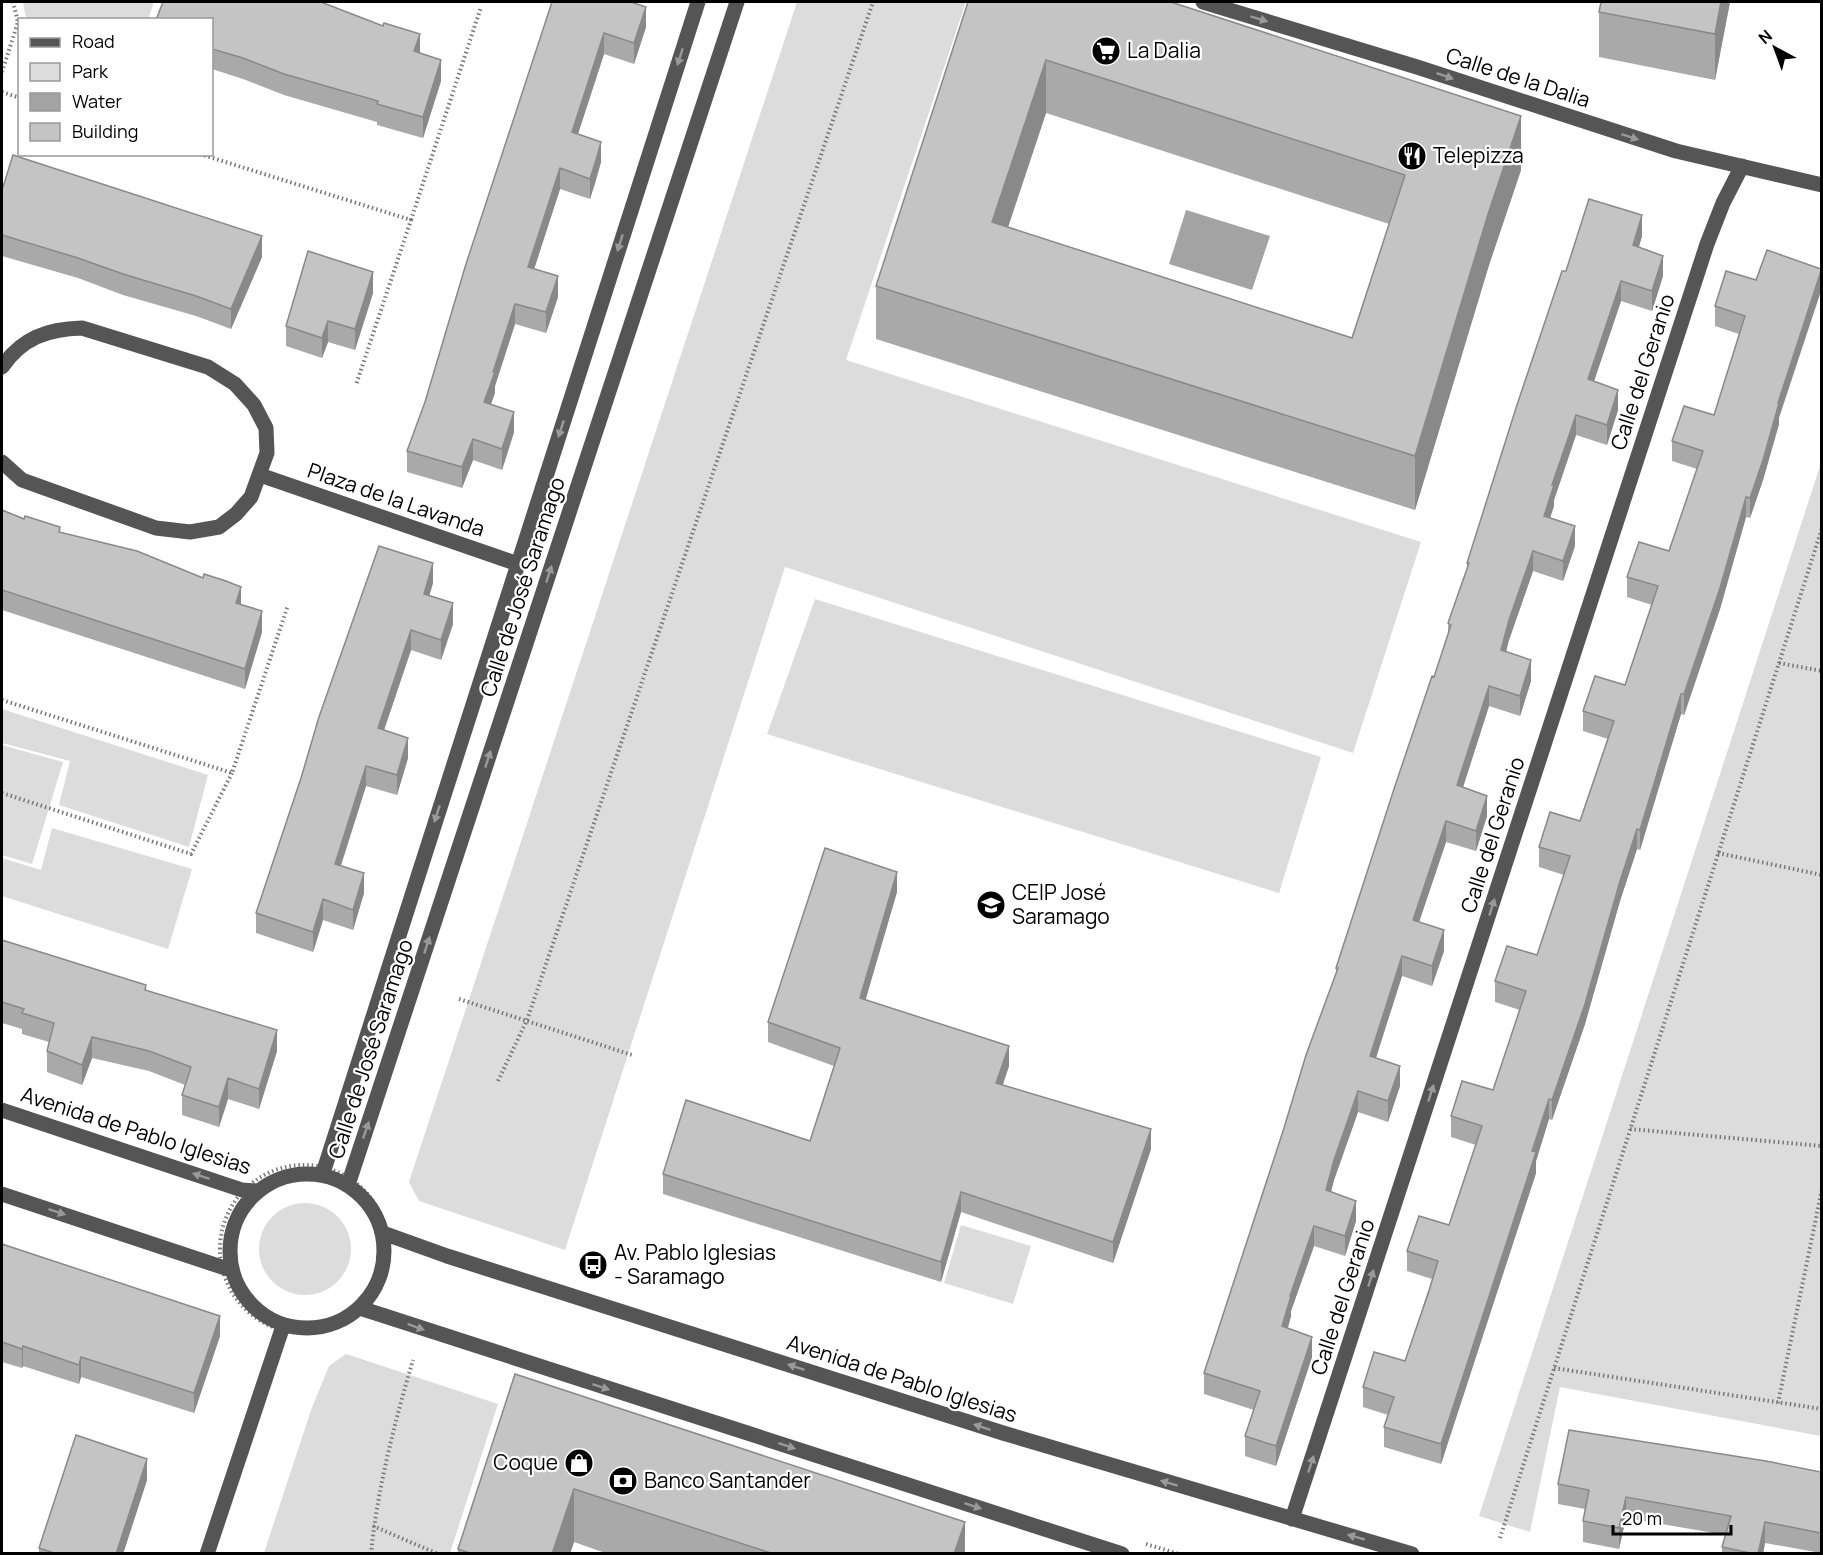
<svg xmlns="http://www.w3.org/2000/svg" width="1823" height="1555" font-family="Manrope,sans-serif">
<rect width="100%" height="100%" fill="#fff"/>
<path fill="#dcdcdc" d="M 23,2 L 154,2 L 148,20 L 26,19 Z
M 797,2 L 966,2 L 846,360 L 1421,542 L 1353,753 L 785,567 L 565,1250 L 419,1201 L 409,1182 Z
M 1821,463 L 1821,1436 L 1560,1387 L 1530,1532 L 1479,1516 Z
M 815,599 L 1321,757 L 1279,893 L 767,734 Z
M 2,709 L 208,775 L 189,847 L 59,805 L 70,761 L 2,743 Z
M 2,745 L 63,762 L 32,864 L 2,855 Z
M 52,828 L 192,869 L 168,949 L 2,896 L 2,858 L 41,870 Z
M259 1249a46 46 0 1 1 92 0a46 46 0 1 1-92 0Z
M 961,1225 L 1031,1246 L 1013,1304 L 944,1283 Z
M 346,1354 L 498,1404 L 450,1553 L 264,1553 L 311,1410 L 329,1366 Z"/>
<path fill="#a3a3a3" d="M 1186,210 L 1270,236 L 1252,290 L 1169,264 Z"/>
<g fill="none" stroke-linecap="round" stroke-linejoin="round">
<path stroke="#777" stroke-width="4" stroke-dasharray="1.5 3" stroke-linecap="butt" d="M 2,72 L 18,22 L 13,2
M 2,92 L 20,98
M 200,154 L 411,220 L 356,385
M 411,220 L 481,7
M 1779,663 L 1822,671
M 2,700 L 232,773 L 288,605
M 2,793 L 191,854 L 232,773
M 1718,853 L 1822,875
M 459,999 L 632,1055
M 498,1081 L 527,1020 L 873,2
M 1630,1129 L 1822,1146
M220 1249a84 84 0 1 1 168 0a84 84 0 1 1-168 0Z
M 1554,1368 L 1822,1409
M 1778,1403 L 1822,1189
M 373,1526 L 438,1554
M 1500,1538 L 1822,528
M 1146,1544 L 1179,1554
M 371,1554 C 377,1490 395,1421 413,1360"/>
<path stroke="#555" stroke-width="15" d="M 1203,2 L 1417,67 L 1676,151 L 1822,185
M 2,367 C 22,338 47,329 82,328 L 208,367 L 235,384 L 254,405 L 266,428 L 267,453 L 251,497 L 236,514 L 219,527 L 190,532 L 156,528 L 22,480 L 2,462
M 260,475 L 518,564
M 2,1110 L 242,1190 L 257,1191
M 323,1173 L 698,2
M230 1251a77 77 0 1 1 154 0a77 77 0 1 1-154 0Z
M 348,1185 L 737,2
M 2,1194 L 231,1270
M 383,1233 L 447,1256 L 1003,1433 L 1412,1554
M 360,1308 L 1122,1554
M 1292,1519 L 1707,244 L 1723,203 L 1742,166
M 207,1554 L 283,1326"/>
</g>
<path fill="#a9a9a9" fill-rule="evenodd" d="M 552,2 L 646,27 L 634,64 L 604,54 L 578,134 L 601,162 L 596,181 L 590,199 L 560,189 L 534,269 L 558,297 L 546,333 L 515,324 L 495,386 L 495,393 L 491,404 L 514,432 L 502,470 L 473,460 L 462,488 L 407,472 L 407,451 L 425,402 Z
M 968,2 L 1521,170 L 1489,265 L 1415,510 L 876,339 L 876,286 ZM 1046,113 L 1389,224 L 1352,338 L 1008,227 Z
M 1601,2 L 1730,2 L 1715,80 L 1599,57 L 1599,12 Z
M 212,20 L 420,53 L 441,81 L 423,138 L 377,125 L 377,122 L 284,95 L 243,79 L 212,69 Z
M 2,190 L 262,257 L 231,329 L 196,316 L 123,295 L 78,278 L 2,256 Z
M 1642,236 L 1639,247 L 1663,276 L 1652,311 L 1621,301 L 1594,381 L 1618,410 L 1607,445 L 1576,435 L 1554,500 L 1554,506 L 1550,518 L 1575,546 L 1563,581 L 1533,571 L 1509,640 L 1506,652 L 1531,681 L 1520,716 L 1489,706 L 1463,787 L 1487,816 L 1476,851 L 1446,842 L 1419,922 L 1444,951 L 1432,986 L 1402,976 L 1376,1058 L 1400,1086 L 1388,1122 L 1358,1112 L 1334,1180 L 1331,1192 L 1356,1221 L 1345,1256 L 1314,1246 L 1291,1311 L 1291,1316 L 1288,1328 L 1312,1357 L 1276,1466 L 1245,1456 L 1245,1436 L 1254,1410 L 1204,1394 L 1204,1373 L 1336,974 L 1336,968 L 1434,677 L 1448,635 L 1448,623 L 1467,568 L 1467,563 L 1566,271 Z
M 1756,280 L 1779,418 L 1779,424 L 1763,480 L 1750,518 L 1746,517 L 1720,609 L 1684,715 L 1681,714 L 1640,850 L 1637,849 L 1620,901 L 1585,1024 L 1552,1120 L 1549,1119 L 1536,1161 L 1536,1173 L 1441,1464 L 1384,1447 L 1384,1427 L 1388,1415 L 1363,1407 L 1363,1387 L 1405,1361 L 1432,1279 L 1407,1271 L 1407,1251 L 1449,1225 L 1476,1145 L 1451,1137 L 1451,1116 L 1493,1090 L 1520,1010 L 1495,1002 L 1495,981 L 1537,955 L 1564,875 L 1539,867 L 1539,847 L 1580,821 L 1608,739 L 1583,731 L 1583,711 L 1625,685 L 1652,605 L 1627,597 L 1627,577 L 1669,551 L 1697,469 L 1672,461 L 1672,441 L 1714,415 L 1739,334 L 1715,326 L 1715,306 Z
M 373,293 L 355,350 L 328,342 L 322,358 L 286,346 L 286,326 Z
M 2,510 L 60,532 L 241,604 L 262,632 L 245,689 L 2,610 Z
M 433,583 L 429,596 L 453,624 L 441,660 L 411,650 L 384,730 L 408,758 L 397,795 L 366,786 L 341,865 L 364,893 L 353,930 L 323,920 L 313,952 L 256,933 L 256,913 Z
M 897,892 L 865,1000 L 1009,1066 L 1003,1085 L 1151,1149 L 1113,1263 L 961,1212 L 941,1282 L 663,1194 L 663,1174 L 810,1141 L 834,1066 L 768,1042 L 768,1022 Z
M 2,940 L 146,990 L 277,1051 L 259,1109 L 228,1099 L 219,1127 L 182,1115 L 182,1095 L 185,1085 L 149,1071 L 92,1058 L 82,1085 L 47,1072 L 47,1051 L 49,1042 L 22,1034 L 22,1029 L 2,1023 Z
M 2,1244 L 220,1336 L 194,1413 L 81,1377 L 79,1384 L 23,1366 L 22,1368 L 2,1362 Z
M 515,1374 L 965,1554 L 608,1554 L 574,1542 L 570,1554 L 458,1554 L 458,1549 Z
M 1821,1472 L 1821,1553 L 1765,1543 L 1763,1554 L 1722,1554 L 1722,1547 L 1726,1535 L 1626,1518 L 1619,1549 L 1583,1542 L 1583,1521 L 1585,1509 L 1558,1504 L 1558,1484 Z
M 147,1480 L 123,1554 L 39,1554 L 39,1548 Z"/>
<path fill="#898989" d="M 1721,2 L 1730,2 L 1715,80 L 1715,34 Z
M 646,7 L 646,27 L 634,64 L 634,43 Z
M 604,33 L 604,54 L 572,152 L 572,132 Z
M 420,34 L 420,54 L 414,51 Z
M 441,60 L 441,81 L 423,138 L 423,117 Z
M 1046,60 L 1046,113 L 992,275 L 992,222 Z
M 1521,116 L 1521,170 L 1489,265 L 1415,510 L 1415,456 L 1489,211 Z
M 601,142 L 601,162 L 590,199 L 590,179 Z
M 560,168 L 560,189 L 528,288 L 528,267 Z
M 1642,215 L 1642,236 L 1633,266 L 1633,245 Z
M 262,236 L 262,257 L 231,329 L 231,309 Z
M 1663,256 L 1663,276 L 1652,311 L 1652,291 Z
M 1821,271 L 1821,291 L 1779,418 L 1779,424 L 1763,480 L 1750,518 L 1750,498 L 1778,403 Z
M 373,272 L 373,293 L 355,350 L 355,329 Z
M 558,276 L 558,297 L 546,333 L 546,312 Z
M 1621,281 L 1621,301 L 1588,399 L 1588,379 Z
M 515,304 L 515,324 L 495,386 L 495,393 L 484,422 L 484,402 L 493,372 Z
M 328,321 L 328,342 L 322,358 L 322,338 Z
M 1618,390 L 1618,410 L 1607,445 L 1607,425 Z
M 514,412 L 514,432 L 502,470 L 502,449 Z
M 1576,415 L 1576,435 L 1554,500 L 1554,506 L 1544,536 L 1544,516 L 1552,485 Z
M 473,439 L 473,460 L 462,488 L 462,467 Z
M 1746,497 L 1746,517 L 1720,609 L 1684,715 L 1684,694 Z
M 1575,526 L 1575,546 L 1563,581 L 1563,561 Z
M 1533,551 L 1533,571 L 1509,640 L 1501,670 L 1501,650 L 1509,620 Z
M 433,563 L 433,583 L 424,614 L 424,594 Z
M 241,587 L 241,607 L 236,603 Z
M 453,603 L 453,624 L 441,660 L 441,640 Z
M 262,611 L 262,632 L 245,689 L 245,669 Z
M 411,630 L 411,650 L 378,748 L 378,728 Z
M 1531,660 L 1531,681 L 1520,716 L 1520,696 Z
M 1489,686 L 1489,706 L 1457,806 L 1457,785 Z
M 1681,694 L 1681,714 L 1640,850 L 1640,830 Z
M 408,738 L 408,758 L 397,795 L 397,775 Z
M 366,766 L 366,786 L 335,884 L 335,864 Z
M 1487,796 L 1487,816 L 1476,851 L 1476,831 Z
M 1446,821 L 1446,842 L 1413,940 L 1413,920 Z
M 1637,829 L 1637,849 L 1620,901 L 1585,1024 L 1552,1120 L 1552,1100 L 1620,881 Z
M 897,872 L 897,892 L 860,1019 L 860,998 Z
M 364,873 L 364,893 L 353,930 L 353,910 Z
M 323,899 L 323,920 L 313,952 L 313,932 Z
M 1444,930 L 1444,951 L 1432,986 L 1432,966 Z
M 1402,956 L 1402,976 L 1370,1076 L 1370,1056 Z
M 277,1030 L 277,1051 L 259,1109 L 259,1089 Z
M 92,1037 L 92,1058 L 82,1085 L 82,1065 Z
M 1009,1046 L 1009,1066 L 996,1103 L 996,1083 Z
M 1400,1066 L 1400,1086 L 1388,1122 L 1388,1101 Z
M 228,1078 L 228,1099 L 219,1127 L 219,1107 Z
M 1358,1091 L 1358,1112 L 1334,1180 L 1326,1211 L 1326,1190 L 1334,1160 Z
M 1549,1099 L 1549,1119 L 1536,1161 L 1536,1173 L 1441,1464 L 1441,1444 Z
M 1151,1129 L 1151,1149 L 1113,1263 L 1113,1242 Z
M 961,1192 L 961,1212 L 941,1282 L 941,1262 Z
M 1356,1201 L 1356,1221 L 1345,1256 L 1345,1236 Z
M 1314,1226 L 1314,1246 L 1291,1311 L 1291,1316 L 1282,1347 L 1282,1326 L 1290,1296 Z
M 220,1316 L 220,1336 L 194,1413 L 194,1393 Z
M 1312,1337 L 1312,1357 L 1276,1466 L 1276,1446 Z
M 23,1346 L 23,1366 L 22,1368 L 22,1349 Z
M 81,1357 L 81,1377 L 79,1384 L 79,1365 Z
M 147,1459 L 147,1480 L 123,1554 L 116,1554 Z
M 574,1489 L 574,1542 L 570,1554 L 552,1554 Z
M 1626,1497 L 1626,1518 L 1619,1549 L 1619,1528 Z
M 965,1522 L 965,1554 L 954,1554 Z
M 1765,1522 L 1765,1543 L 1763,1554 L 1758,1554 Z"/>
<path fill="#c4c4c4" stroke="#898989" stroke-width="1.5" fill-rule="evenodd" d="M 163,2 L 321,2 L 383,26 L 384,23 L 420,34 L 414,51 L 441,60 L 423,117 L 377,104 L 378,101 L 284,74 L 243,58 L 212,49 L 212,20 L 156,20 Z
M 552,2 L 631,2 L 646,7 L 634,43 L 604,33 L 572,132 L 601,142 L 596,160 L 590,179 L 560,168 L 528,267 L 558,276 L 546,312 L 515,304 L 493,372 L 495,372 L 484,402 L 514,412 L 502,449 L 473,439 L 462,467 L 407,451 L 425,402 L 466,264 Z
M 968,2 L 1171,2 L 1521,116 L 1489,211 L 1415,456 L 876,286 ZM 1046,60 L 1405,175 L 1352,338 L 992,222 Z
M 1601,2 L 1721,2 L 1715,34 L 1599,12 Z
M 13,155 L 262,236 L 231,309 L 196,296 L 123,274 L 78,258 L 2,235 L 2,190 Z
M 1589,199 L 1642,215 L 1633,245 L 1663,256 L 1652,291 L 1621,281 L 1588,379 L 1618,390 L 1607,425 L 1576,415 L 1552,485 L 1554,485 L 1544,516 L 1575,526 L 1563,561 L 1533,551 L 1509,620 L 1501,650 L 1531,660 L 1520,696 L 1489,686 L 1457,785 L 1487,796 L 1476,831 L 1446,821 L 1413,920 L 1444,930 L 1432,966 L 1402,956 L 1370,1056 L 1400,1066 L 1388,1101 L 1358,1091 L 1334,1160 L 1326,1190 L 1356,1201 L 1345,1236 L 1314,1226 L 1290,1296 L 1291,1296 L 1282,1326 L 1312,1337 L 1276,1446 L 1245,1436 L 1260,1391 L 1204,1373 L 1284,1128 L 1306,1055 L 1338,968 L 1336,968 L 1394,789 L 1432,676 L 1434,677 L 1451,625 L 1448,623 L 1469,563 L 1467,563 L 1516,408 L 1562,271 L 1566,271 Z
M 1767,250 L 1821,269 L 1821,271 L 1778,403 L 1779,403 L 1763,460 L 1750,498 L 1746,497 L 1720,588 L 1684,694 L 1681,694 L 1640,830 L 1637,829 L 1620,881 L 1585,1004 L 1552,1100 L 1549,1099 L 1532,1151 L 1536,1152 L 1441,1444 L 1384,1427 L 1394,1397 L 1363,1387 L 1374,1352 L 1405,1361 L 1429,1291 L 1438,1261 L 1407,1251 L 1419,1216 L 1449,1225 L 1482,1126 L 1451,1116 L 1462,1081 L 1493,1090 L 1526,991 L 1495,981 L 1507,946 L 1537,955 L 1570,856 L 1539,847 L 1550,812 L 1580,821 L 1614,721 L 1583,711 L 1595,676 L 1625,685 L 1658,586 L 1627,577 L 1639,542 L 1669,551 L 1703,451 L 1672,441 L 1684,406 L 1714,415 L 1745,316 L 1715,306 L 1726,271 L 1756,280 Z
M 308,251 L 373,272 L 355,329 L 328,321 L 322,338 L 286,326 Z
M 2,510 L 24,519 L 25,516 L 60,527 L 59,532 L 137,551 L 203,578 L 204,574 L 226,581 L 241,587 L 236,603 L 262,611 L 245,669 L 2,590 Z
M 379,546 L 433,563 L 424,594 L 453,603 L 441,640 L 411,630 L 378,728 L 408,738 L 397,775 L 366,766 L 335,864 L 364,873 L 353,910 L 323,899 L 313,932 L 256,913 L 301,778 L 319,717 Z
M 825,848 L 897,872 L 860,998 L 1009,1046 L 996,1083 L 1151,1129 L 1113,1242 L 961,1192 L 941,1262 L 663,1174 L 686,1100 L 810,1141 L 840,1048 L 768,1022 Z
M 2,940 L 146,985 L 145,990 L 277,1030 L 259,1089 L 228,1078 L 219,1107 L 182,1095 L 191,1067 L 149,1051 L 92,1037 L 82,1065 L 47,1051 L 54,1023 L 22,1013 L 24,1009 L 2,1002 Z
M 2,1244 L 220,1316 L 194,1393 L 81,1357 L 79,1365 L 23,1346 L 22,1349 L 2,1342 Z
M 515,1374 L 965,1522 L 954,1554 L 774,1554 L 574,1489 L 552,1554 L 469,1554 L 470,1553 L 458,1549 Z
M 1569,1430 L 1766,1461 L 1821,1472 L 1821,1533 L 1765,1522 L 1758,1554 L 1755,1554 L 1722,1547 L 1731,1516 L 1626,1497 L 1619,1528 L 1583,1521 L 1589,1490 L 1558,1484 Z
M 76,1435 L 147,1459 L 116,1554 L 57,1554 L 39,1548 Z"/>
<defs><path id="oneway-solid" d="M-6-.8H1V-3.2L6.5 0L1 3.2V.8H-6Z" transform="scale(1.5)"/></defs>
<g fill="#999">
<use href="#oneway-solid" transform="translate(1259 19) rotate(17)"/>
<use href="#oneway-solid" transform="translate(680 57) rotate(108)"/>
<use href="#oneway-solid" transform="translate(1445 76) rotate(19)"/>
<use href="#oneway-solid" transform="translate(1630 137) rotate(18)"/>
<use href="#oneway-solid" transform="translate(620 243) rotate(108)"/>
<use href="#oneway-solid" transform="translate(561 429) rotate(108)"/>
<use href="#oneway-solid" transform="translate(549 574) rotate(-72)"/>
<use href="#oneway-solid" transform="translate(488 759) rotate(-72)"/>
<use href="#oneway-solid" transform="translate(437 814) rotate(108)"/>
<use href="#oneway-solid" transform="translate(1492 907) rotate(-72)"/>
<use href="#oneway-solid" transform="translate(427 945) rotate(-72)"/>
<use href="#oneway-solid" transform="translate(1431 1093) rotate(-72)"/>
<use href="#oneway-solid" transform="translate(366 1130) rotate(-71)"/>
<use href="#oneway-solid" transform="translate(201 1176) rotate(-162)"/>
<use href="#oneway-solid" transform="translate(57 1212) rotate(18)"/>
<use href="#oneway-solid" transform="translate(1371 1278) rotate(-72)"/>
<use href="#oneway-solid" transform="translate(416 1327) rotate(20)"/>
<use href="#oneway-solid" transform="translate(796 1367) rotate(-162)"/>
<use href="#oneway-solid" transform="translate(601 1387) rotate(18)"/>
<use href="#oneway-solid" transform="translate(982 1427) rotate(-162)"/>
<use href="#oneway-solid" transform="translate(787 1446) rotate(18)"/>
<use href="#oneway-solid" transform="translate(1311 1464) rotate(-72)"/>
<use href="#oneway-solid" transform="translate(1169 1483) rotate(-163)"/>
<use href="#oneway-solid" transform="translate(973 1506) rotate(18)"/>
<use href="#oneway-solid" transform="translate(1356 1537) rotate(-164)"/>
</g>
<defs>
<g id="supermarket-disc" transform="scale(1.5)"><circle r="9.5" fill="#000" stroke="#fff"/><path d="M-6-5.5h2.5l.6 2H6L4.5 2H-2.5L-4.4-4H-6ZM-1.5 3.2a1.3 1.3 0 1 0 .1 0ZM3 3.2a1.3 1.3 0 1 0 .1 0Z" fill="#fff"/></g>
<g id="restaurant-disc" transform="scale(1.5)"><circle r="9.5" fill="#000" stroke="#fff"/><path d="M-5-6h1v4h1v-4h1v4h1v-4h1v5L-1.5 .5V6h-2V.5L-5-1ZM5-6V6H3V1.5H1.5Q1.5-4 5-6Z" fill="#fff"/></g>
<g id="school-disc" transform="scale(1.5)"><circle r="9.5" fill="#000" stroke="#fff"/><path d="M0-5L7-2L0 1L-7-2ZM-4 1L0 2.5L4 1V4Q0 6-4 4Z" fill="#fff"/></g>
<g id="bus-disc" transform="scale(1.5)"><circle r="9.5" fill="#000" stroke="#fff"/><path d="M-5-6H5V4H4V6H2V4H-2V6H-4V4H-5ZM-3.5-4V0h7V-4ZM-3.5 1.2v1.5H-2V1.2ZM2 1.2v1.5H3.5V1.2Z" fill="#fff"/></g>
<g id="shop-disc" transform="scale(1.5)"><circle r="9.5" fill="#000" stroke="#fff"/><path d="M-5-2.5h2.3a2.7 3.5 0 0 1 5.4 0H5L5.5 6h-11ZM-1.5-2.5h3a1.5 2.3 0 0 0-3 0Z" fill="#fff"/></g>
<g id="bank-disc" transform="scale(1.5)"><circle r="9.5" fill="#000" stroke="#fff"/><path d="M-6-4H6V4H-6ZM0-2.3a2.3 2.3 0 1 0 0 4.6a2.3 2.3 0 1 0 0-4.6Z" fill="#fff"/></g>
</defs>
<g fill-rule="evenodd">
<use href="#supermarket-disc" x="1106" y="51"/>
<use href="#restaurant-disc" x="1412" y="156"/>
<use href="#school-disc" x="991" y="905"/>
<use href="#bus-disc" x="593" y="1265"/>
<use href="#shop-disc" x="579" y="1463"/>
<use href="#bank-disc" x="623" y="1481"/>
</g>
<g text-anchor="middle" stroke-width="4.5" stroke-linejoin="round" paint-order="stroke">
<g font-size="21" fill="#000" stroke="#fff" text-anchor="start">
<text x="1127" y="58">La Dalia</text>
<text x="1433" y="163">Telepizza</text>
<text x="1012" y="900">CEIP José<tspan x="1012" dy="24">Saramago</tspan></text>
<text x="614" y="1260">Av. Pablo Iglesias<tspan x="614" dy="24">- Saramago</tspan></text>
<text x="558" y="1470" text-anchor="end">Coque</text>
<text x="644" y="1488">Banco Santander</text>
</g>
<g font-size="21" fill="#000" stroke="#fff">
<text transform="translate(1518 78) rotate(18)" y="7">Calle de la Dalia</text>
<text transform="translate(1643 372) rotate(-72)" y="7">Calle del Geranio</text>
<text transform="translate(396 500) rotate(19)" y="7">Plaza de la Lavanda</text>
<text transform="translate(523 587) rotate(-72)" y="7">Calle de José Saramago</text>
<text transform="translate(1493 835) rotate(-72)" y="7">Calle del Geranio</text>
<text transform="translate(371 1049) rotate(-72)" y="7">Calle de José Saramago</text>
<text transform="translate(136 1131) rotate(18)" y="7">Avenida de Pablo Iglesias</text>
<text transform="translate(1343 1297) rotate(-72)" y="7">Calle del Geranio</text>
<text transform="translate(902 1379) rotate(18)" y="7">Avenida de Pablo Iglesias</text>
</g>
</g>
<rect width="1823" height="1555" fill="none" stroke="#000000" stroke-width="6"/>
<rect x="18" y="18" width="195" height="138" fill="#ffffff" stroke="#999999" stroke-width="1.5"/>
<rect x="30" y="38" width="30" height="9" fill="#555555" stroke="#999999" stroke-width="1.5"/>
<text x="72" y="48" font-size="18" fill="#000000">Road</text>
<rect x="30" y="63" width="30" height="18" fill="#dcdcdc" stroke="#999999" stroke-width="1.5"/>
<text x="72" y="78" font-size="18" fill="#000000">Park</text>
<rect x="30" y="93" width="30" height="18" fill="#a3a3a3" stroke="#999999" stroke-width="1.5"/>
<text x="72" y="108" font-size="18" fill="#000000">Water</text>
<rect x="30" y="123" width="30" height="18" fill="#c4c4c4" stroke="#999999" stroke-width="1.5"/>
<text x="72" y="138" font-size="18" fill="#000000">Building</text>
<g transform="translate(1775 48) rotate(319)" stroke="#ffffff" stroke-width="4.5" paint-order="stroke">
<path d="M0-4.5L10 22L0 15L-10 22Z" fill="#000000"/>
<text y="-9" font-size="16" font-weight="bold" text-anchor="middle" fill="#000000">N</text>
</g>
<path d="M1613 1525v9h118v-9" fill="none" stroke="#000000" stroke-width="3"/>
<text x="1622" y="1525" font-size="18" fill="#000000" stroke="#ffffff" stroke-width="4.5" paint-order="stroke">20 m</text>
</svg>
